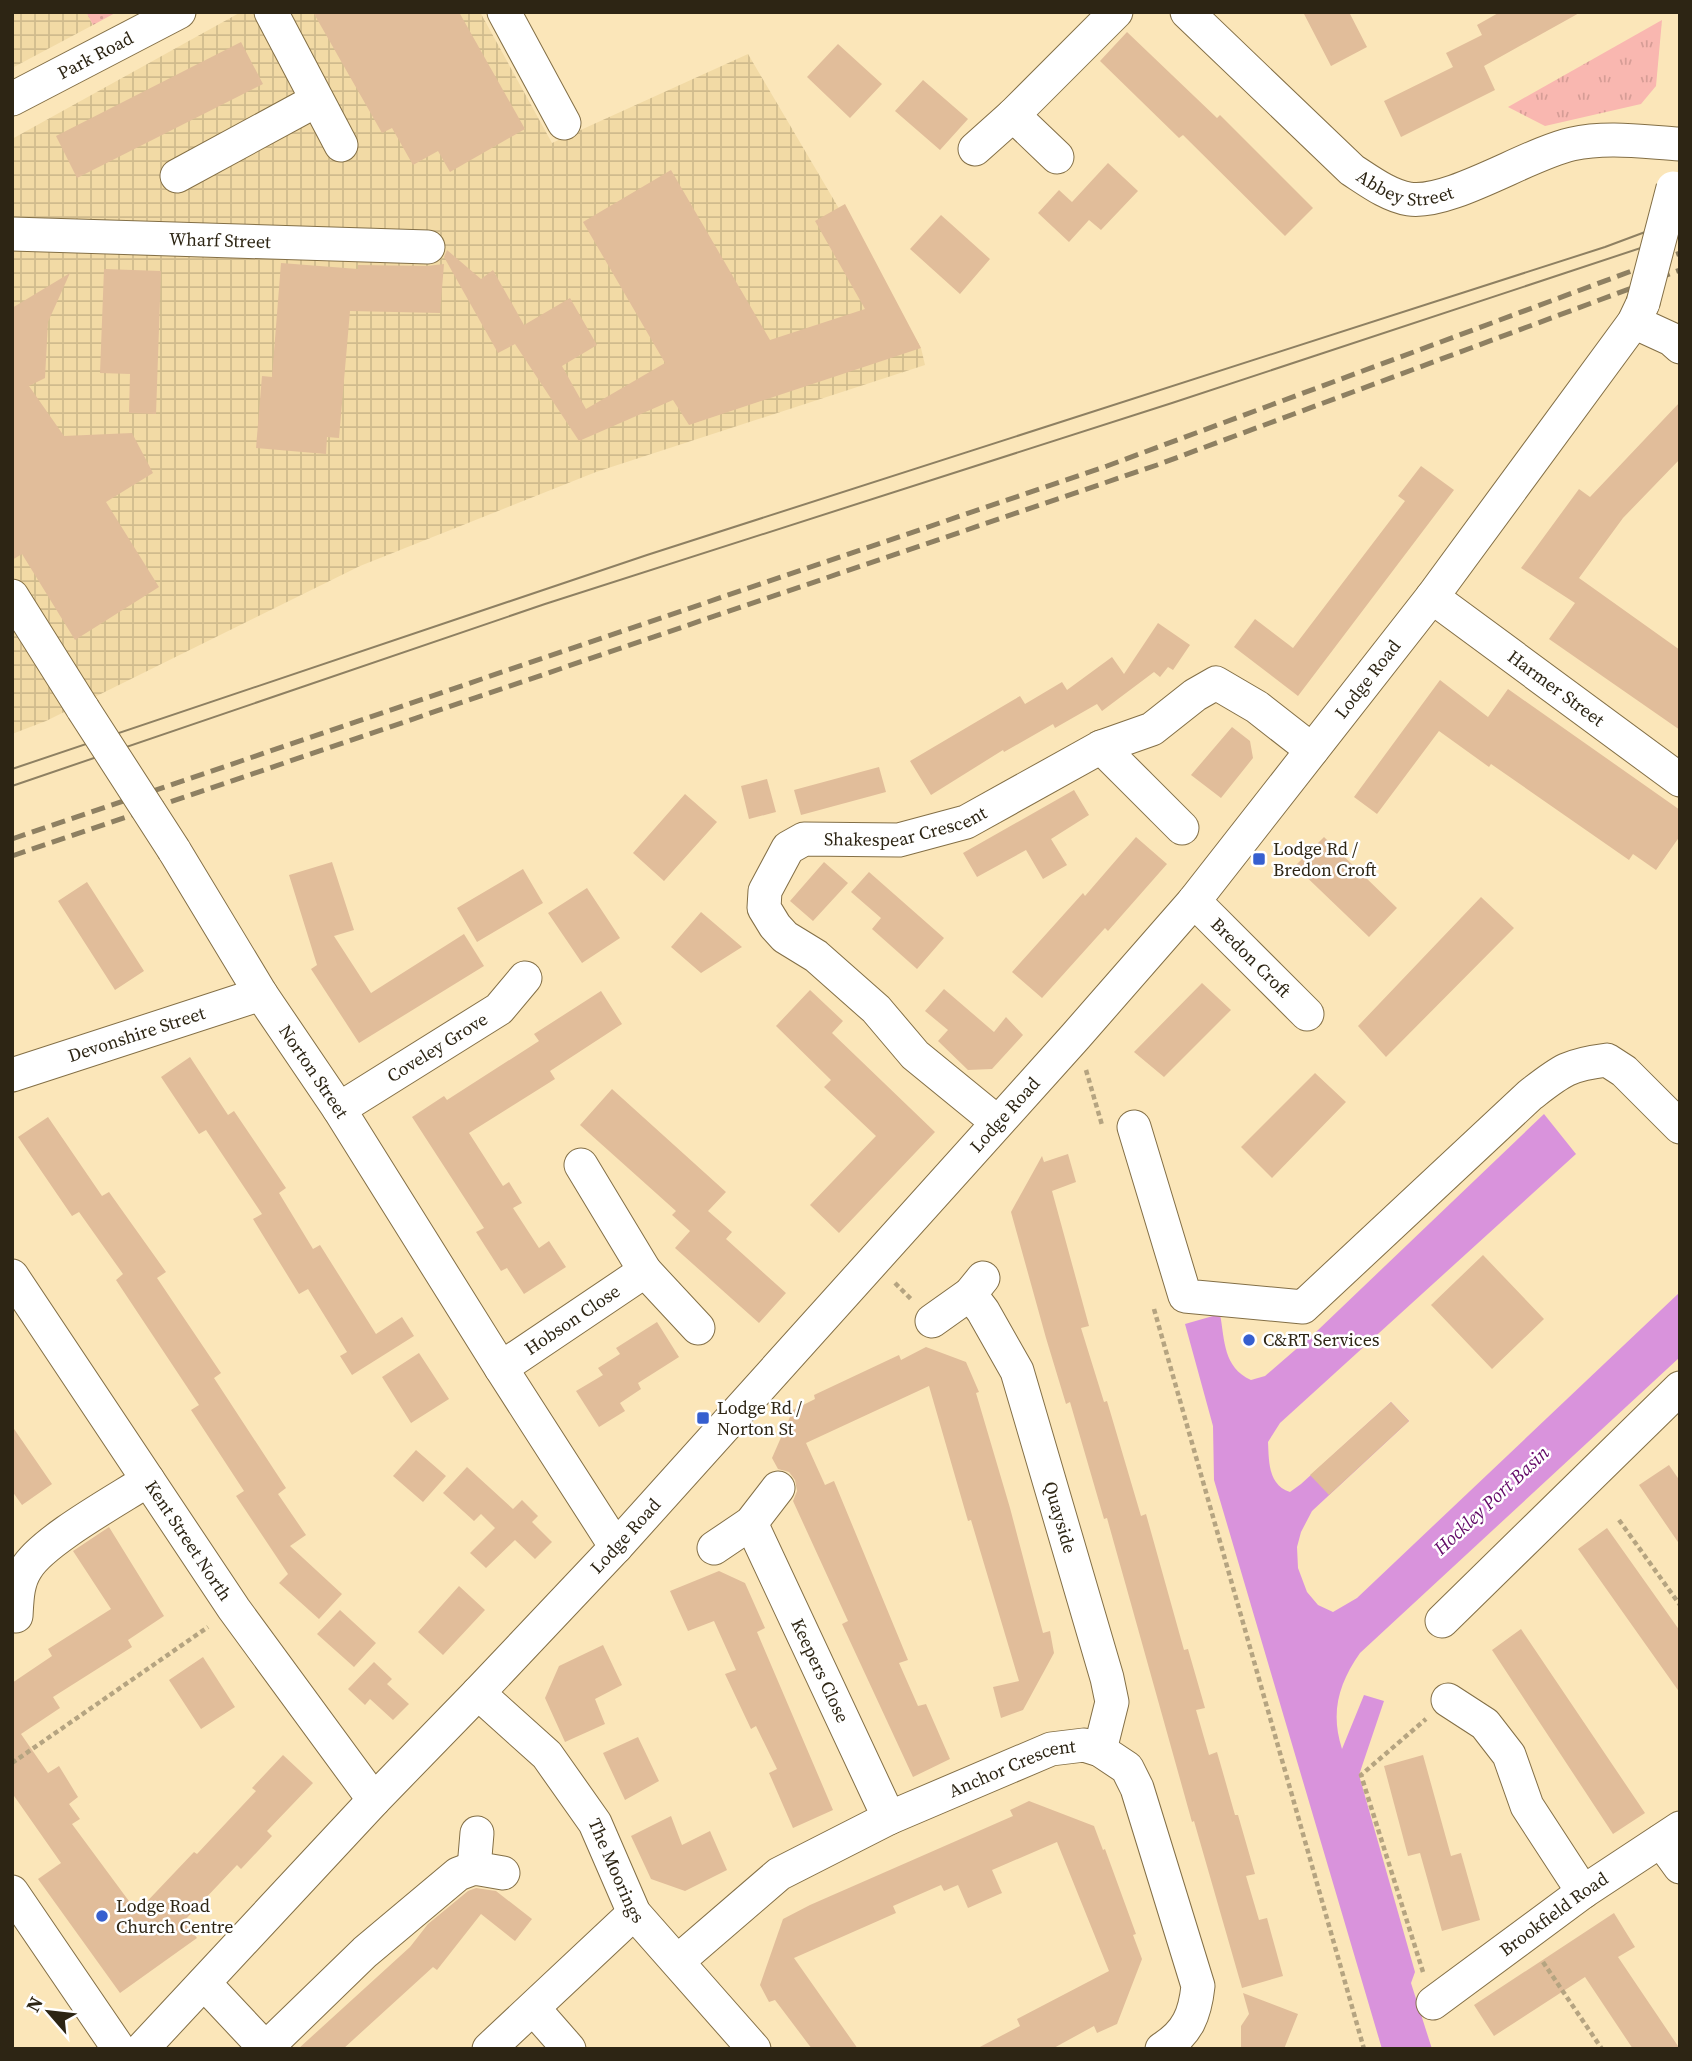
<svg xmlns="http://www.w3.org/2000/svg" width="1692" height="2061" font-family="'Source Serif 4',serif">
<defs>
<pattern id="industrial-grid" width="8" height="8" patternUnits="userSpaceOnUse" patternTransform="scale(1.75)"><rect width="8" height="8" fill="#f2daa5"/><path d="M0 4h8M4 0v8" fill="none" stroke="#d0bb8d"/></pattern>
<pattern id="grass-tufts" width="24" height="20" patternUnits="userSpaceOnUse" patternTransform="scale(1.75)"><rect width="24" height="20" fill="#f9b7b0"/><path d="M3 7l-1-3M5 7V3M7 7l1-3M15 17l-1-3M17 17v-4M19 17l1-3" fill="none" stroke="#d69d96"/></pattern>
<pattern id="park-dots" width="8" height="8" patternUnits="userSpaceOnUse" patternTransform="scale(1.75)"><rect width="8" height="8" fill="#f9b7b0"/><path d="M2 2h.1M6 6h.1" fill="none" stroke="#d69d96" stroke-width="1.8" stroke-linecap="round"/></pattern>
</defs>
<rect width="100%" height="100%" fill="#fbe6b9"/>
<path fill="url(#industrial-grid)" d="M 12,12 L 86,12 L 93,25 L 12,68 Z
M 241,12 L 480,12 L 552,143 L 748,54 L 921,348 L 925,365 L 596,472 L 360,566 L 46,721 L 12,734 L 12,139 Z"/>
<path fill="url(#grass-tufts)" d="M 1662,20 L 1656,86 L 1641,104 L 1545,126 L 1508,107 Z"/>
<path fill="url(#park-dots)" d="M 86,12 L 117,12 L 93,25 Z"/>
<path fill="#d993dc" d="M 1544,1114 L 1576,1154 L 1280,1423 L 1268,1442 C 1269,1461 1268,1485 1290,1492 L 1301,1484 L 1391,1402 L 1409,1421 L 1312,1511 L 1301,1532 L 1297,1547 L 1298,1568 L 1307,1592 L 1318,1605 L 1333,1612 L 1357,1598 L 1680,1292 L 1680,1357 L 1360,1653 C 1339,1683 1330,1712 1342,1749 L 1364,1695 L 1384,1701 L 1359,1775 L 1415,1972 L 1411,1983 L 1432,2049 L 1382,2049 L 1214,1480 L 1213,1426 L 1185,1324 L 1220,1314 C 1225,1341 1223,1367 1251,1380 L 1265,1376 L 1317,1331 Z"/>
<path fill="#e1bd9a" d="M 313,12 L 459,12 L 525,129 L 450,172 L 438,151 L 413,165 L 392,128 L 382,133 Z
M 1303,12 L 1349,12 L 1367,47 L 1331,66 Z
M 1500,12 L 1581,12 L 1484,66 L 1495,90 L 1401,137 L 1384,101 L 1453,67 L 1446,53 L 1482,35 L 1477,25 Z
M 1127,32 L 1217,118 L 1220,115 L 1313,208 L 1285,236 L 1183,135 L 1179,138 L 1100,61 Z
M 241,42 L 263,84 L 77,178 L 56,136 Z
M 838,44 L 882,84 L 850,118 L 807,77 Z
M 923,80 L 968,119 L 940,150 L 895,111 Z
M 1108,163 L 1138,191 L 1101,230 L 1089,220 L 1069,242 L 1038,213 L 1059,190 L 1072,202 Z
M 671,170 L 770,340 L 865,309 L 815,221 L 845,204 L 921,348 L 689,425 L 673,400 L 579,441 L 515,344 L 498,353 L 444,257 L 447,250 L 481,279 L 493,270 L 524,325 L 570,298 L 597,345 L 562,366 L 586,409 L 665,363 L 583,222 Z
M 941,215 L 990,259 L 960,294 L 910,249 Z
M 281,263 L 358,269 L 358,265 L 427,266 L 444,264 L 440,313 L 350,311 L 339,438 L 327,437 L 326,454 L 256,448 L 262,376 L 272,377 Z
M 104,269 L 161,271 L 156,414 L 129,413 L 130,374 L 100,373 Z
M 70,273 L 48,322 L 45,378 L 29,386 L 64,436 L 132,433 L 153,473 L 106,502 L 159,587 L 75,640 L 22,554 L 12,560 L 12,308 Z
M 1680,402 L 1680,459 L 1623,518 L 1579,578 L 1680,650 L 1680,730 L 1549,639 L 1575,603 L 1521,568 L 1579,489 L 1590,497 Z
M 1421,466 L 1454,490 L 1298,696 L 1234,647 L 1255,619 L 1293,648 L 1405,501 L 1398,496 Z
M 1158,623 L 1190,645 L 1173,670 L 1168,667 L 1160,677 L 1154,672 L 1102,711 L 1097,704 L 1055,728 L 1053,724 L 1004,752 L 1003,750 L 931,795 L 910,761 L 1020,696 L 1025,704 L 1062,682 L 1067,690 L 1112,657 L 1124,674 Z
M 1440,680 L 1488,717 L 1508,689 L 1680,810 L 1680,836 L 1656,870 L 1633,854 L 1629,860 L 1491,764 L 1489,767 L 1439,731 L 1377,814 L 1354,797 Z
M 1232,727 L 1250,741 L 1253,758 L 1221,798 L 1191,775 Z
M 879,767 L 886,792 L 801,815 L 794,790 Z
M 767,779 L 776,812 L 749,819 L 741,786 Z
M 1074,790 L 1089,815 L 1051,839 L 1067,865 L 1043,879 L 1026,850 L 977,877 L 963,853 Z
M 685,794 L 717,822 L 664,881 L 633,853 Z
M 1136,837 L 1167,864 L 1108,931 L 1105,928 L 1042,998 L 1012,972 L 1083,893 L 1085,896 Z
M 1324,837 L 1397,908 L 1369,937 L 1295,866 Z
M 332,862 L 354,930 L 334,936 L 371,993 L 464,934 L 484,966 L 359,1043 L 311,969 L 317,965 L 289,875 Z
M 824,862 L 848,883 L 813,921 L 790,901 Z
M 523,869 L 543,903 L 477,942 L 457,908 Z
M 869,872 L 944,938 L 917,969 L 872,929 L 881,918 L 851,892 Z
M 87,882 L 144,971 L 115,990 L 58,901 Z
M 587,888 L 620,938 L 582,963 L 548,913 Z
M 1481,897 L 1514,928 L 1386,1057 L 1358,1026 Z
M 701,912 L 742,947 L 701,973 L 671,947 Z
M 1202,983 L 1231,1010 L 1164,1077 L 1134,1052 Z
M 944,989 L 994,1032 L 1006,1017 L 1023,1035 L 992,1069 L 968,1070 L 938,1041 L 948,1030 L 925,1011 Z
M 810,990 L 843,1021 L 832,1033 L 935,1132 L 839,1233 L 810,1205 L 876,1136 L 824,1087 L 831,1080 L 776,1026 Z
M 601,991 L 622,1024 L 550,1071 L 555,1079 L 469,1133 L 503,1186 L 509,1182 L 522,1203 L 513,1208 L 539,1248 L 549,1241 L 566,1267 L 524,1294 L 507,1268 L 501,1271 L 476,1232 L 484,1228 L 412,1117 L 444,1096 L 447,1100 L 539,1041 L 534,1034 Z
M 190,1057 L 228,1115 L 234,1111 L 286,1188 L 279,1193 L 313,1249 L 320,1245 L 376,1334 L 402,1317 L 414,1336 L 352,1375 L 340,1356 L 347,1352 L 308,1289 L 299,1294 L 253,1219 L 262,1214 L 206,1130 L 199,1134 L 161,1077 Z
M 1315,1073 L 1346,1102 L 1272,1178 L 1241,1147 Z
M 612,1089 L 726,1192 L 708,1211 L 732,1232 L 726,1239 L 786,1293 L 759,1323 L 675,1248 L 690,1231 L 672,1215 L 676,1211 L 580,1125 Z
M 48,1117 L 102,1196 L 109,1192 L 166,1272 L 157,1278 L 221,1373 L 214,1378 L 286,1488 L 278,1494 L 306,1535 L 290,1546 L 342,1594 L 319,1619 L 279,1583 L 288,1574 L 236,1496 L 244,1491 L 191,1410 L 199,1405 L 116,1280 L 123,1274 L 79,1212 L 72,1216 L 18,1137 Z
M 1068,1154 L 1076,1182 L 1052,1191 L 1089,1326 L 1081,1328 L 1104,1402 L 1107,1401 L 1141,1516 L 1146,1514 L 1184,1650 L 1188,1649 L 1205,1708 L 1196,1710 L 1209,1755 L 1217,1752 L 1235,1815 L 1238,1815 L 1255,1874 L 1246,1876 L 1259,1920 L 1267,1918 L 1283,1976 L 1242,1988 L 1194,1821 L 1192,1822 L 1107,1518 L 1104,1519 L 1070,1402 L 1066,1404 L 1046,1338 L 1011,1212 L 1042,1156 L 1044,1162 Z
M 1483,1255 L 1544,1319 L 1492,1369 L 1431,1305 Z
M 657,1322 L 679,1357 L 638,1383 L 641,1389 L 620,1403 L 625,1411 L 599,1427 L 576,1391 L 603,1375 L 598,1368 L 620,1354 L 616,1348 Z
M 926,1347 L 966,1362 L 979,1392 L 976,1393 L 1010,1508 L 1043,1633 L 1050,1631 L 1054,1653 L 1023,1710 L 1001,1718 L 993,1687 L 1019,1681 L 971,1520 L 968,1521 L 929,1386 L 806,1443 L 825,1485 L 834,1481 L 908,1660 L 899,1663 L 918,1706 L 926,1704 L 950,1759 L 913,1777 L 842,1624 L 848,1621 L 793,1501 L 797,1491 L 795,1480 L 789,1472 L 778,1469 L 772,1458 L 793,1410 L 815,1399 L 814,1395 L 899,1355 L 901,1360 Z
M 419,1353 L 449,1399 L 411,1423 L 382,1377 Z
M 1391,1402 L 1409,1421 L 1329,1495 L 1310,1475 Z
M 12,1426 L 52,1484 L 22,1505 L 12,1491 Z
M 416,1450 L 446,1476 L 423,1502 L 393,1476 Z
M 1669,1465 L 1680,1481 L 1680,1545 L 1639,1485 Z
M 467,1467 L 513,1509 L 522,1500 L 538,1516 L 532,1522 L 552,1542 L 535,1559 L 515,1540 L 486,1568 L 470,1553 L 495,1528 L 481,1514 L 474,1521 L 443,1493 Z
M 109,1527 L 164,1616 L 128,1640 L 132,1647 L 53,1697 L 60,1708 L 21,1734 L 48,1773 L 59,1766 L 78,1797 L 69,1804 L 80,1819 L 72,1824 L 137,1912 L 194,1852 L 197,1854 L 256,1791 L 252,1788 L 283,1755 L 313,1783 L 267,1831 L 272,1836 L 241,1869 L 237,1865 L 184,1921 L 197,1938 L 120,1993 L 38,1879 L 61,1863 L 12,1793 L 12,1683 L 52,1656 L 48,1649 L 111,1609 L 73,1551 Z
M 1607,1528 L 1680,1631 L 1680,1693 L 1578,1549 Z
M 719,1571 L 745,1583 L 765,1628 L 757,1632 L 833,1810 L 793,1828 L 769,1773 L 777,1769 L 756,1726 L 751,1729 L 725,1674 L 736,1670 L 714,1621 L 688,1631 L 670,1591 Z
M 459,1586 L 485,1610 L 443,1655 L 418,1632 Z
M 340,1610 L 376,1643 L 354,1667 L 317,1634 Z
M 1521,1629 L 1645,1813 L 1613,1834 L 1492,1650 Z
M 603,1645 L 622,1685 L 595,1699 L 605,1724 L 565,1742 L 545,1698 L 559,1666 Z
M 203,1657 L 235,1707 L 201,1729 L 169,1680 Z
M 374,1662 L 392,1679 L 387,1684 L 409,1704 L 393,1720 L 370,1699 L 365,1705 L 348,1689 Z
M 638,1737 L 659,1781 L 625,1800 L 603,1753 Z
M 1423,1755 L 1451,1856 L 1461,1853 L 1480,1920 L 1442,1931 L 1420,1853 L 1408,1856 L 1384,1766 Z
M 1029,1801 L 1094,1826 L 1103,1850 L 1105,1849 L 1136,1934 L 1133,1935 L 1142,1959 L 1117,2024 L 1097,2033 L 1094,2026 L 1052,2049 L 976,2049 L 1020,2026 L 1017,2019 L 1109,1971 L 1057,1842 L 992,1870 L 1002,1893 L 968,1908 L 958,1885 L 944,1891 L 941,1885 L 893,1906 L 896,1913 L 794,1958 L 858,2049 L 812,2049 L 775,2000 L 769,2002 L 760,1985 L 783,1919 L 810,1905 L 1013,1816 L 1010,1810 Z
M 671,1816 L 682,1845 L 710,1831 L 727,1870 L 685,1891 L 651,1879 L 631,1836 Z
M 476,1888 L 496,1891 L 532,1919 L 515,1941 L 481,1914 L 437,1970 L 433,1967 L 343,2049 L 298,2049 L 410,1947 L 428,1924 L 468,1891 Z
M 1614,1913 L 1635,1947 L 1618,1957 L 1680,2049 L 1633,2049 L 1585,1977 L 1494,2036 L 1474,2005 Z
M 1243,1993 L 1298,2014 L 1284,2049 L 1241,2049 L 1241,2026 L 1249,2014 Z"/>
<g fill="none" stroke-linecap="round" stroke-linejoin="round">
<g stroke="#836f46" stroke-width="35">
<g id="minor">
<path d="M 271,12 L 341,145"/>
<path d="M 504,12 L 564,123"/>
<path id="s1" d="M 1187,12 L 1352,170 C 1369,181 1389,196 1409,199 C 1450,205 1527,154 1572,144 C 1607,136 1645,142 1680,144"/>
<path id="s2" d="M 12,99 L 179,12"/>
<path d="M 1013,115 L 1057,157"/>
<path d="M 975,149 L 1013,115 L 1116,12"/>
<path d="M 177,176 L 317,100"/>
<path id="s3" d="M 12,234 L 428,247"/>
<path d="M 1634,322 L 1671,339 L 1680,347"/>
<path d="M 12,596 L 83,709"/>
<path id="s4" d="M 1432,597 L 1680,780"/>
<path d="M 1101,747 L 1182,828"/>
<path id="s5" d="M 174,850 L 261,994 L 339,1109 L 501,1368 L 616,1547"/>
<path id="s6" d="M 1194,901 L 1307,1014"/>
<path id="s7" d="M 12,1075 L 261,994"/>
<path id="s8" d="M 339,1109 L 499,1009 L 525,978"/>
<path id="s9" d="M 997,1122 L 915,1055 L 876,1009 L 816,956 L 785,937 L 775,926 L 764,908 L 765,891 L 788,848 L 804,839 L 899,840 L 966,822 L 1101,747 L 1152,729 L 1195,695 L 1216,683 L 1257,707 L 1312,750"/>
<path d="M 1134,1127 L 1185,1296 L 1303,1307 L 1530,1095 C 1561,1071 1567,1065 1607,1060 L 1624,1071 L 1680,1127"/>
<path d="M 581,1165 L 645,1271 L 698,1328"/>
<path id="s10" d="M 12,1276 L 234,1609 L 374,1800"/>
<path id="s11" d="M 970,1294 L 983,1311 L 1017,1371 L 1107,1678 L 1112,1702 L 1100,1750"/>
<path d="M 932,1321 L 970,1294 L 983,1278"/>
<path id="s12" d="M 501,1368 L 645,1271"/>
<path id="s13" d="M 751,1523 L 889,1818"/>
<path d="M 714,1548 L 751,1523 L 778,1488"/>
<path d="M 16,1616 C 17,1600 17,1583 26,1569 C 42,1541 119,1499 148,1480"/>
<path d="M 1442,1621 L 1680,1388"/>
<path id="s14" d="M 478,1693 L 547,1755 L 595,1823 L 634,1913 L 754,2049"/>
<path d="M 1448,1700 L 1485,1724 L 1509,1755 L 1527,1806 L 1583,1892"/>
<path d="M 1661,1841 L 1680,1867"/>
<path d="M 474,1868 L 477,1833"/>
<path d="M 12,1892 L 119,2049"/>
<path id="s15" d="M 678,1961 L 779,1874 L 889,1818 L 1051,1749 L 1084,1745 L 1100,1750 L 1127,1768 L 1137,1788 L 1198,1986 C 1195,2014 1188,2033 1162,2049"/>
<path d="M 204,1983 L 266,2049"/>
<path id="s16" d="M 1433,2003 L 1583,1892 L 1680,1828"/>
<path d="M 534,2009 L 569,2049"/>
<path id="s17" d="M 142,2049 L 374,1800 L 478,1693 L 616,1547 L 1075,1037 L 1194,901 L 1432,597 L 1634,322 L 1643,303"/>
<path d="M 265,2049 L 365,1952 L 458,1874 L 474,1868 L 503,1873"/>
<path d="M 489,2049 L 634,1913"/>
</g>
</g>
<path stroke="#b5a481" stroke-width="4.5" stroke-dasharray="5 3.5" stroke-linecap="butt" d="M 1086,1070 L 1102,1125
M 895,1283 L 911,1299
M 1154,1309 L 1364,2049
M 1619,1520 L 1680,1605
M 12,1763 L 208,1627
M 1543,1962 L 1602,2049
M 1423,1972 L 1361,1775 L 1426,1719"/>
<use href="#minor" stroke="#fff" stroke-width="33"/>
<path stroke="#8e8062" stroke-width="2" d="M 12,769 L 647,555 L 1605,247 L 1680,219
M 12,786 L 545,604 L 1172,403 L 1680,235"/>
<path stroke="#8e8062" stroke-width="5" stroke-dasharray="14 7" stroke-linecap="butt" d="M 12,839 L 1107,466 L 1680,253
M 12,856 L 1157,465 L 1680,270"/>
<g stroke="#836f46" stroke-width="35" stroke-linecap="butt">
<path id="minor-bridge" d="M 1643,303 L 1673,188
M 83,709 L 174,850"/>
</g>
<use href="#minor-bridge" stroke="#fff" stroke-width="33"/>
</g>
<g fill="#365fcf" stroke="#fff" stroke-width="2.5">
<rect x="1252" y="852" width="14" height="14" rx="3.5"/>
<circle cx="1249" cy="1340" r="7"/>
<rect x="696" y="1411" width="14" height="14" rx="3.5"/>
<circle cx="102" cy="1916" r="7"/>
</g>
<g text-anchor="middle" stroke-width="5" stroke-linejoin="round" paint-order="stroke">
<g font-size="18" fill="#2d2514" stroke="#fff">
<text dy="6" stroke="none"><textPath href="#s2" startOffset="94">Park Road</textPath></text>
<text dy="6" stroke="none"><textPath href="#s1" startOffset="287">Abbey Street</textPath></text>
<text dy="6" stroke="none"><textPath href="#s3" startOffset="208">Wharf Street</textPath></text>
<text dy="6" stroke="none"><textPath href="#s17" startOffset="1839">Lodge Road</textPath></text>
<text dy="6" stroke="none"><textPath href="#s4" startOffset="154">Harmer Street</textPath></text>
<text dy="6" stroke="none"><textPath href="#s9" startOffset="506">Shakespear Crescent</textPath></text>
<text dy="6" stroke="none"><textPath href="#s6" startOffset="80">Bredon Croft</textPath></text>
<text dy="6" stroke="none"><textPath href="#s7" startOffset="131">Devonshire Street</textPath></text>
<text dy="6" stroke="none"><textPath href="#s8" startOffset="116">Coveley Grove</textPath></text>
<text dy="6" stroke="none"><textPath href="#s5" startOffset="262">Norton Street</textPath></text>
<text dy="6" stroke="none"><textPath href="#s17" startOffset="1272">Lodge Road</textPath></text>
<text dy="6" stroke="none"><textPath href="#s12" startOffset="86">Hobson Close</textPath></text>
<text dy="6" stroke="none"><textPath href="#s11" startOffset="243">Quayside</textPath></text>
<text dy="6" stroke="none"><textPath href="#s17" startOffset="705">Lodge Road</textPath></text>
<text dy="6" stroke="none"><textPath href="#s10" startOffset="318">Kent Street North</textPath></text>
<text dy="6" stroke="none"><textPath href="#s13" startOffset="163">Keepers Close</textPath></text>
<text dy="6" stroke="none"><textPath href="#s15" startOffset="390">Anchor Crescent</textPath></text>
<text dy="6" stroke="none"><textPath href="#s14" startOffset="228">The Moorings</textPath></text>
<text dy="6" stroke="none"><textPath href="#s16" startOffset="150">Brookfield Road</textPath></text>
</g>
<g font-size="18" fill="#2d2514" stroke="#fff" text-anchor="start">
<text x="1273" y="855">Lodge Rd /<tspan x="1273" dy="21">Bredon Croft</tspan></text>
<text x="1263" y="1346">C&amp;RT Services</text>
<text x="717" y="1414">Lodge Rd /<tspan x="717" dy="21">Norton St</tspan></text>
<text x="116" y="1912">Lodge Road<tspan x="116" dy="21">Church Centre</tspan></text>
</g>
<g font-size="19" font-style="italic" fill="#620867" stroke="#fff">
<text transform="translate(1491 1500) rotate(-43)" y="7">Hockley Port Basin</text>
</g>
</g>
<rect width="1692" height="2061" fill="none" stroke="#2d2514" stroke-width="28"/>
<g transform="translate(49 2012) rotate(298)" stroke="#ffffff" stroke-width="5" paint-order="stroke">
<path d="M0-5L12 26L0 18L-12 26Z" fill="#2d2514"/>
<text y="-10" font-size="19" font-weight="bold" text-anchor="middle" fill="#2d2514">N</text>
</g>
</svg>
